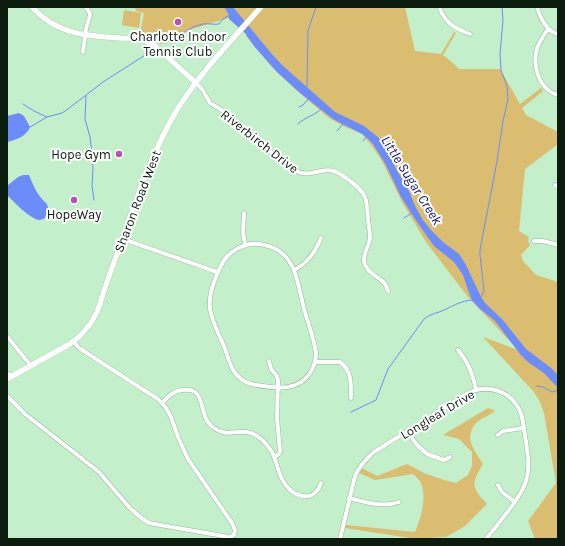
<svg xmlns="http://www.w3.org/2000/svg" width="565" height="546" font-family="Karla,sans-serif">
<rect width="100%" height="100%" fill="#c3efca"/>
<path fill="#dabd71" d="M 135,7 L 405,7 L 415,51 L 441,54 L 454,32 L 456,33 L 443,55 L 453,63 L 459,69 L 500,69 L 520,104 L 541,88 L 543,91 L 522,108 L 526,115 L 558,132 L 558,144 L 525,169 L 519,231 L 529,237 L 528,241 L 530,245 L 521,255 L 523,261 L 536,275 L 558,282 L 558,539 L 535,539 L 528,521 L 556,483 L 544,413 L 540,402 L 534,392 L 483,337 L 518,350 L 468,297 L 426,242 L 402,202 L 382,161 L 372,146 L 361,133 L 345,127 L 329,118 L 296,90 L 270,65 L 246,36 L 247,30 L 235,16 L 192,29 L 161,44 L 150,38 L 140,34 L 144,13 L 136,11 Z
M 124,10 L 141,13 L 139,28 L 122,25 Z
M 488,408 L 495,411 C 490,415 480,419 476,423 C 463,438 475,451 483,464 C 471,484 471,487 487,504 L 465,526 L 446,537 L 416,539 L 345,528 L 346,525 L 415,532 C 421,517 427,499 421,483 C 420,480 415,476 413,474 L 375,480 L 359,473 L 362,468 L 377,476 L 407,464 L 424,473 L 444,480 L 456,483 L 468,475 L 472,466 L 472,452 L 459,439 L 443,435 Z"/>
<path fill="#6c8cf9" d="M 224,7 L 233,7 L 271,53 L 282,65 L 335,112 L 364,126 L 379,138 L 390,155 L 396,169 L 409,191 L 415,206 L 423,220 L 430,229 L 443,242 L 459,254 L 466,265 L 481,297 L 485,303 L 502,319 L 526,349 L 551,368 L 558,375 L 558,388 L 544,373 L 528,362 L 520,354 L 495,321 L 479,308 L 472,300 L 469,293 L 463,275 L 454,262 L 434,246 L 417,222 L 401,197 L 386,165 L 373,144 L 364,135 L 333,119 L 299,92 L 277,72 L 254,46 L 245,33 L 229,19 L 228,13 Z
M 19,113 L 24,116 L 30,127 C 27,136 16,140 7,142 L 7,116 Z
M 23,175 L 29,175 C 34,187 37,195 47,204 L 48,208 L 45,218 C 43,219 41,220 39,220 C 29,218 14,202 7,195 L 7,186 L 18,177 Z"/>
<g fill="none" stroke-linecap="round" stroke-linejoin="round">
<path stroke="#6c8cf9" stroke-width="1" d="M 165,43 C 177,38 190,26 203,24 C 208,23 214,25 219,24 L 223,19 L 228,16
M 307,87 L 308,30 L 316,7
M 86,96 L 85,119 L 90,137 L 92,153 L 93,168 L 92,186 L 94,200
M 23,104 L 34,111 L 47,117
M 299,107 L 303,105 L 309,98
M 298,124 C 305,117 314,116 321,109
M 30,127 L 47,117 L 62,113 L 68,109 L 103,82 L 150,52
M 337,131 L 343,124
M 363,141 L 366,137
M 404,218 L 412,213
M 481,297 L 484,291 L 480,255 L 480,250 L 497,161 L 503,121 L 508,99 L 507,86 L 501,70 L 500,54 L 503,20 L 502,7
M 537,386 L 543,387 L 552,392 L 558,390
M 351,412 L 376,400 L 388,369 L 424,319 C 429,315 433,314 439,312 C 450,308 461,300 473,300"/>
<g stroke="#90ba97" stroke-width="5">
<path id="street" d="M 439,7 C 446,24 454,28 470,34
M 537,7 C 541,20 546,29 558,35
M 548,29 C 544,35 540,41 537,48 C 532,66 539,90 558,95
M 83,52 L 86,29 L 90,15 L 90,13 L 85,7
M 196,83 L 202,89 L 210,103 L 225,112 L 251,137 L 296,171 C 310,178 322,167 334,171 C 340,173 345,177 350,181 C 367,193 367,199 368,220 C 369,226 370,232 370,238 C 369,246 363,253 364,262 C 367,276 386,277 388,291
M 555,185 L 558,187
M 244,213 L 243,232 L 245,245
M 123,239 L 217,272
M 534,241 L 543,241 L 558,245
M 250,244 C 263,243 277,247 286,257 C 297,269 300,293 304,309 C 308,323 314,338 316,353 C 316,360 314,367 310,373 C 297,393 271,388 251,384 C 232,378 230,363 224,346 C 219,334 212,322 210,309 C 209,299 211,290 214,282 C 221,262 228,249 250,244 Z
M 294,270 C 308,263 315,252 321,238
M 7,336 L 31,366
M 458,350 C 469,363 472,373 476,389
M 269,361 L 271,369 L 277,376 L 278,381 L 277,418 L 280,451 L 279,454 L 274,457
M 315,362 L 340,362 C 352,370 351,385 351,398
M 7,373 L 13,376
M 7,396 L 25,414 L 99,472 L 129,507 L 140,517 L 149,523 L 223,536 L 230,537 L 234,535 L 235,530 L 232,523 L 188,459 L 178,437 L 171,417 L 166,408 L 158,399 L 150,394 L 79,348 L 73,341
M 162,403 C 167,397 174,391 182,390 C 202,387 200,403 205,416 C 206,420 210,425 214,428 C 229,439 242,426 257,436 C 264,440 269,447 273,454 C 276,461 278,470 281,477 C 286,488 296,498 309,496 C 316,494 319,490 321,483
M 407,431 L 417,445 L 427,454 L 441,459 L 444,460 L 450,457
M 498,435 L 503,431 L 523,428
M 498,485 L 502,492 L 515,502
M 349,498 C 365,502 384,508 399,502
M 340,539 L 355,476 C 359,466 366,459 374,452 L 468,393 C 488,384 510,390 520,411 C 524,421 524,432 526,442 C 528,455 530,468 526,481 C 523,492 515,501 509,510 C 501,520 494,530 486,539"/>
</g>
<g stroke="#90ba97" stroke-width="6">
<path id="secondary" d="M 32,7 C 56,34 86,36 120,38 C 131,38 142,38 153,44 L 196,83
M 7,379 L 68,345 L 79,337 L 91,323 L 97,312 L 100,304 C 106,281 116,259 123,237 C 138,194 154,148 178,108 C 200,73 233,39 261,7"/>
</g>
<use href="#street" stroke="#fff" stroke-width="4"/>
<use href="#secondary" stroke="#fff" stroke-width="5.5"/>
</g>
<g fill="#b850b3" stroke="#fff" stroke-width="1.5">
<circle cx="178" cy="22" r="4"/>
<circle cx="119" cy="154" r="4"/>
<circle cx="74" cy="200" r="4"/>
</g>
<g text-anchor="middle" stroke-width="4" stroke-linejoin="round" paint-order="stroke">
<g font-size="13" fill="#0b1b0e" stroke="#fff">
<text x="178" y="41">Charlotte Indoor<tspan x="178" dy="15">Tennis Club</tspan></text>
<text x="111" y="159" text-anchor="end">Hope Gym</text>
<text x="74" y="219">HopeWay</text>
</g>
<g font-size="13" fill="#0b1b0e" stroke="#fff">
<text transform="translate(260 141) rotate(38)" y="5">Riverbirch Drive</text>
<text transform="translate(137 201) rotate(-69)" y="5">Sharon Road West</text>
<text transform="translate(437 414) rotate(-31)" y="5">Longleaf Drive</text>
</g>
<g font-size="14" font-style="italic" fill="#111575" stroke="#fff">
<text transform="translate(412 180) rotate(58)" y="5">Little Sugar Creek</text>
</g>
</g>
<rect width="565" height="546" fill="none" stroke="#0b1b0e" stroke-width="16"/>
</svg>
